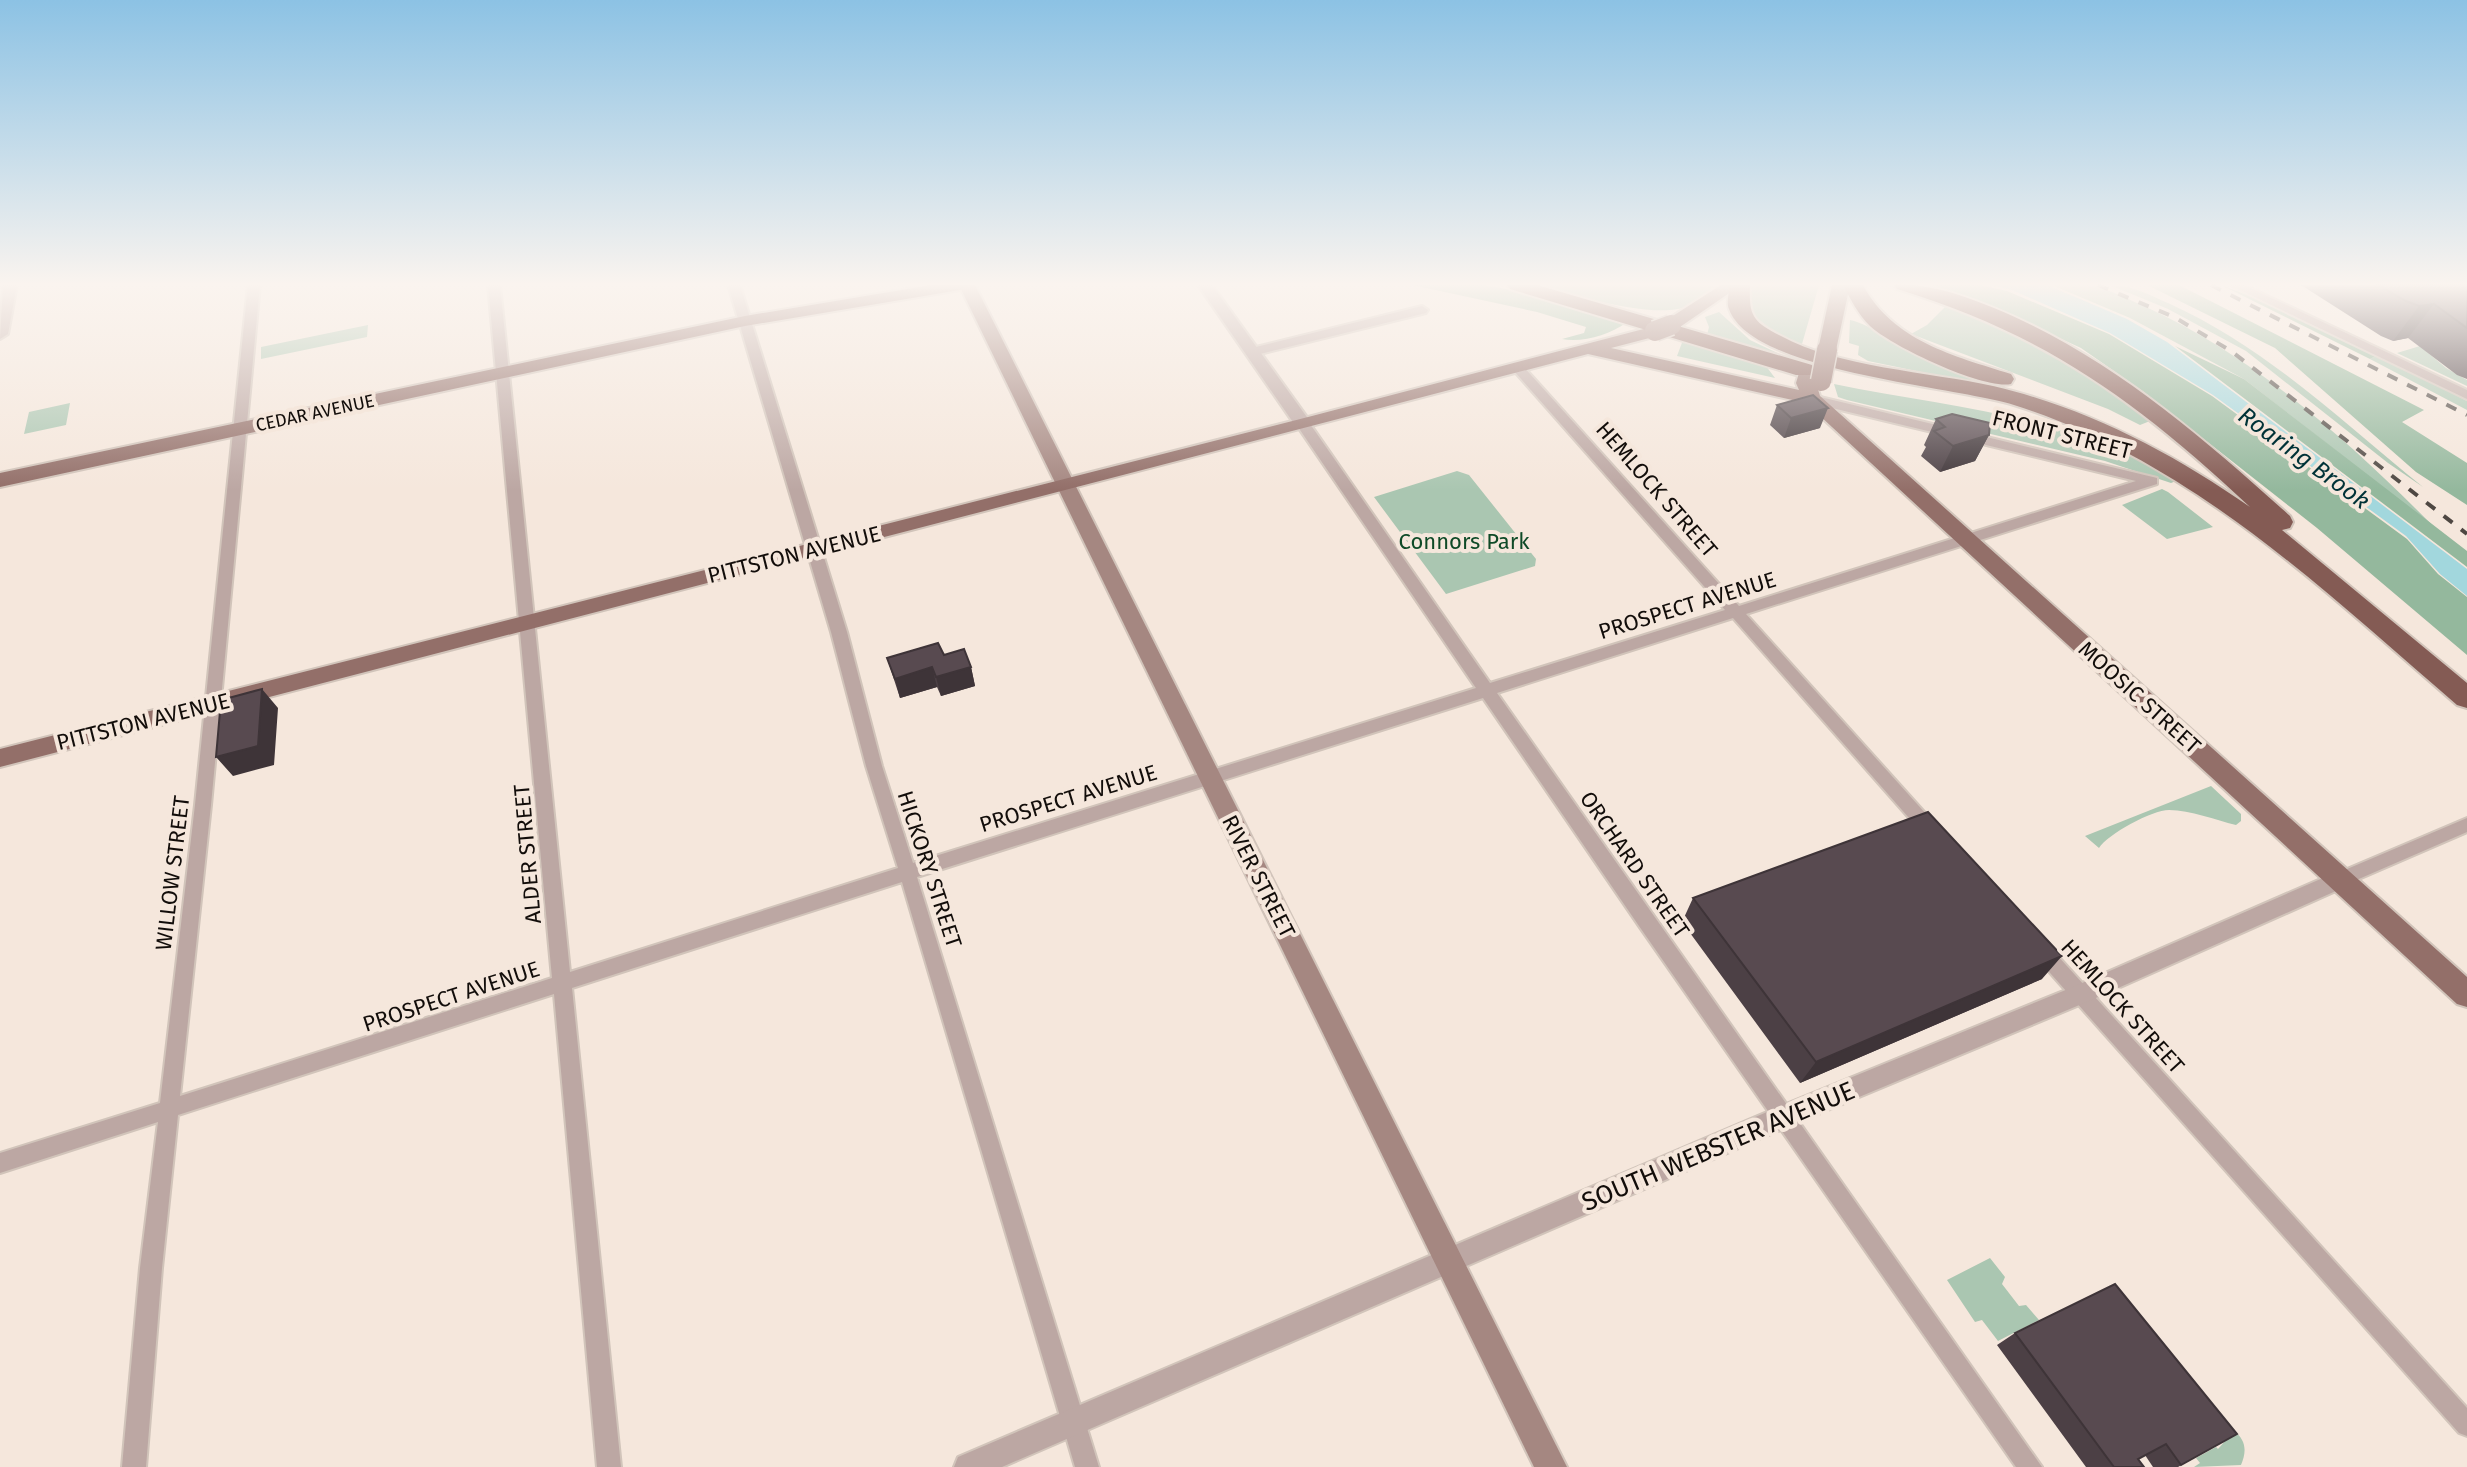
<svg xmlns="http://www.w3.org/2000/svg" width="2467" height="1467" font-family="'Fira Sans',sans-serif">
<rect width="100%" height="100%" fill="#f5e7dc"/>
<path fill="#aac6b1" d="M 1533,285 L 1710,285 L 1713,287 C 1706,293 1697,303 1688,306 C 1655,321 1568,293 1533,285 Z
M 1751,285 L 1819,285 L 1802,344 L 1778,336 L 1751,313 L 1749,291 Z
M 2052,285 C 2064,285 2078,283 2089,285 C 2108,289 2128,299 2146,307 C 2256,357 2352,444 2436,529 L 2244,379 L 2130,318 Z
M 2110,285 C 2132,285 2149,295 2168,303 C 2266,347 2341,421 2423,487 L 2388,463 L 2246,351 L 2168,309 Z
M 1920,293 L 2038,340 L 2150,421 L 2140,425 L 2108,409 L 1911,334 L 1927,325 L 1946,306 L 1918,296 Z
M 1719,312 L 1750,340 L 1796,362 L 1707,335 L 1709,327 L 1705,317 Z
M 1850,320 C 1873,325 1889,343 1911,353 C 1936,364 1963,372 1990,380 L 1989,386 L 1868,361 L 1858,355 L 1859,346 L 1849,343 Z
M 368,325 L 367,337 L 261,359 L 261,347 Z
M 1683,340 L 1766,366 L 1775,378 L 1677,356 Z
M 2420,346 L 2446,368 L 2467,380 L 2467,386 L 2397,353 Z
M 2378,355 L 2467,401 L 2467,410 L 2370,359 Z
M 1834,384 C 1951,408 2073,415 2176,481 L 2171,483 L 2105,461 L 1847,400 L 1838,397 Z
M 70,403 L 66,425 L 24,434 L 29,412 Z
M 1457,471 L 1469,475 L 1536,559 L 1535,566 L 1446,594 L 1374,497 Z
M 2162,489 L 2168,492 L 2213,527 L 2167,539 L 2122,505 Z
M 2211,786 L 2241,814 L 2241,821 L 2236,825 C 2215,820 2191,810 2169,810 C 2152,810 2108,834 2099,848 L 2085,836 Z
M 1990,1258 L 2005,1277 L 2002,1284 L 2019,1306 L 2026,1305 L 2039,1320 L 1998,1341 L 1982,1320 L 1975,1322 L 1947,1280 Z
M 2234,1431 C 2246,1440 2247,1451 2241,1465 L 2194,1467 L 2200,1463 L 2196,1458 L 2216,1447 L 2218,1449 Z"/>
<path fill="#94b89d" d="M 1412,285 L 1484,285 L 1523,292 L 1626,323 C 1609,335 1582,343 1562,339 L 1584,333 L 1586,327 L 1537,312 Z
M 1932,285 L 1981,285 L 2007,291 L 2109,334 L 2212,396 L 2407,539 L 2438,574 L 2467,597 L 2467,655 L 2317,528 L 2144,392 L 2081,348 L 2007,314 Z
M 2147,285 L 2179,285 L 2424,410 L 2402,422 L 2467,463 L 2467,505 L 2416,472 L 2275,348 Z
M 2221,285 L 2264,301 L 2378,355 L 2370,359 Z
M 2175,346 L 2244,379 L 2467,551 L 2467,567 Z"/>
<path fill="#a2d7dd" d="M 1992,285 L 2047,285 L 2127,319 L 2167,342 L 2467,569 L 2467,596 L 2440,574 L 2406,536 L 2213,395 L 2110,333 L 2012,290 Z"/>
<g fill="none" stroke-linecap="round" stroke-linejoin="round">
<g stroke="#d1c4ba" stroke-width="4">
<path id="minor" d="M 248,285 L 260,285 L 211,805 L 180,1096 L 552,978 L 488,285 L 500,285 L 570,972 L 898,868 L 866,766 L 831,632 L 728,285 L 740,285 L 847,632 L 882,766 L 913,863 L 1476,688 L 1298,427 L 1298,421 L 1308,421 L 1490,683 L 1725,610 L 1514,371 L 1514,365 L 1522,365 L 1739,606 L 2136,481 L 1807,402 L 1807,396 L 1812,395 L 2157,478 L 2157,484 L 1746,614 L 1936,825 L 1938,830 L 1936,835 L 1930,837 L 1924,835 L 1733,618 L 1497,693 L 2042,1467 L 2016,1467 L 1639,926 L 1483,698 L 917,877 L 1099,1467 L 1075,1467 L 902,882 L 572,988 L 621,1467 L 597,1467 L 554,994 L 178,1115 L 162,1268 L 146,1467 L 122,1467 L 140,1268 L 158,1122 L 0,1173 L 0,1153 L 160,1103 L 195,805 Z
M 2230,285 L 2244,285 L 2467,390 L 2467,399 Z
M 1422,306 L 1428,310 L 1426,313 L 1252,356 L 1246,352 L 1248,349 Z
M 2467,818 L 2467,832 L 2345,885 L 2339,887 L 2333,885 L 2330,880 L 2333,875 Z
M 2041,942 L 2047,944 L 2467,1408 L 2467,1436 L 2459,1433 L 2035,956 L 2032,950 L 2035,944 Z"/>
</g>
<g stroke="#d1c4ba" stroke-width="4">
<path id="tertiary" d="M 3,285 L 17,285 L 8,334 L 0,339 Z
M 1198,285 L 1212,285 L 1309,420 L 1309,428 L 1297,428 Z
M 2339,871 L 2347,874 L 2350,880 L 2347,886 L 2089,1001 L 1792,1125 L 1002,1467 L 954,1467 L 958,1457 L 1774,1109 L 2073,987 Z"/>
</g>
<g stroke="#d1c4ba" stroke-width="4">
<path id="secondary" d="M 959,285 L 975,285 L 1567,1467 L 1534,1467 Z"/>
</g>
<g stroke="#d1c4ba" stroke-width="4">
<path id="primary" d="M 931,285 L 969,285 L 960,290 L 745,326 L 0,487 L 0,473 L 745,316 Z
M 1721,285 L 1741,285 L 1677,329 L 1665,329 L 1662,325 L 1665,321 Z
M 1832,285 L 1850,285 L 1836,350 L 1827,356 L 1818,350 Z
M 1655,326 L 1664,331 L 1661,335 L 1611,348 L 1799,390 L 1796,383 L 1799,373 L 1813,373 L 1820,396 L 2467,977 L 2467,1007 L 2457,1004 L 1806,403 L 1588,354 L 0,767 L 0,749 L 1312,416 Z"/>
</g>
<g stroke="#d1c4ba" stroke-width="4">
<path id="motorway" d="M 1507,285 L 1537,285 L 1812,365 L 1815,370 L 1812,375 L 1796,375 L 1510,289 Z
M 1730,285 L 1750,285 C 1749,316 1752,321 1781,336 C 1837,367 1929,372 1993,386 C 2087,408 2171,452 2250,507 C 2138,402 2045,334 1897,289 L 1894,285 C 1929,283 1961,295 1994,308 C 2108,355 2200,435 2290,516 L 2293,522 L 2290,528 L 2282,530 L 2467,683 L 2467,708 L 2457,705 C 2321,588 2189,460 2014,405 C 1953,386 1751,372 1729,309 C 1726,303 1729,292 1730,285 Z
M 1843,285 L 1863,285 C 1893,341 1954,356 2011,374 L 2014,379 L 2011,384 C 1984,390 1891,346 1870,326 C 1858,314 1851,300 1843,285 Z"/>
</g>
<use href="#minor" fill="#bca7a3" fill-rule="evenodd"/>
<use href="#tertiary" fill="#bca7a3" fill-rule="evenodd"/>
<use href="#secondary" fill="#a58781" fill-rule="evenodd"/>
<use href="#primary" fill="#936f69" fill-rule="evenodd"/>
<use href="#motorway" fill="#845b54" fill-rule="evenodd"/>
<path stroke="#4e4742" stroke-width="4" stroke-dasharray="11 11" stroke-linecap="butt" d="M 2098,285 L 2174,317 L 2231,351 L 2467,534
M 2211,285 L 2467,415"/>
<g stroke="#d1c4ba" stroke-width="23" stroke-linecap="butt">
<path id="primary-bridge" d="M 1655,331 L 1671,325
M 1821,381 L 1827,350"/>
</g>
<use href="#primary-bridge" stroke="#936f69" stroke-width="20"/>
</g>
<path fill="#4c4045" d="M 2301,285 L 2467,285 L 2467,379 L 2457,375 L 2408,338 L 2393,341 L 2381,336 Z
M 1777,405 L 1820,428 L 1784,438 L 1770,425 Z
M 1936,419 L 1989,435 L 1975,461 L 1940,472 L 1921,456 L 1926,447 L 1924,445 Z
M 944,655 L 971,667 L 975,686 L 941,696 L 937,687 L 900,698 L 887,658 Z
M 1693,898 L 2042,979 L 1800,1083 L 1682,922 Z
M 2015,1333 L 2237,1434 L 2178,1467 L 2153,1467 L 2145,1455 L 2138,1459 L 2144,1467 L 2086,1467 L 1997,1345 Z"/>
<path fill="#3e3438" d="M 2434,304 L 2408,338 L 2393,341 L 2419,306 Z
M 1828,408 L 1820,428 L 1784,438 L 1791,418 Z
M 1989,435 L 1975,461 L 1940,472 L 1953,446 Z
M 932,667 L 937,687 L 900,698 L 895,679 Z
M 971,667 L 975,686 L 941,696 L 936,677 Z
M 262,689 L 278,708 L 274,765 L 233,776 L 216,757 Z
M 2062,956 L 2042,979 L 1800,1083 L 1816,1062 Z"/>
<path fill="#584a50" stroke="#3e3438" stroke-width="2" d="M 2378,285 L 2467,285 L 2467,328 L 2434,304 L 2419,306 L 2406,301 Z
M 1813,395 L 1828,408 L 1791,418 L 1777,405 Z
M 1952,414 L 1990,423 L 1989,435 L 1953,446 L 1934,431 L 1945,427 L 1936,419 Z
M 938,643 L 944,655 L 964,649 L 971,667 L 936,677 L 932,667 L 895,679 L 887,658 Z
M 262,689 L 258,746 L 216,757 L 221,700 Z
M 1928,812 L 2062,956 L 1816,1062 L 1693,898 Z
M 2115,1284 L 2237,1434 L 2181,1465 L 2166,1444 L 2138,1459 L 2144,1467 L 2114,1467 L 2015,1333 Z"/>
<linearGradient id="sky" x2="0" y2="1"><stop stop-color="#8cc2e4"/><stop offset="0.58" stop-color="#faf4ef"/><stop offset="1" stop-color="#faf4ef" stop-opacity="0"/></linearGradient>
<rect width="2467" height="490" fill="url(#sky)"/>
<g text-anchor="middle" stroke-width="8" stroke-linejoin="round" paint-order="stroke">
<g font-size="18" fill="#120d0a" stroke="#f5e7dc">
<text transform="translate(315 413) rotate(-12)" y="6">CEDAR AVENUE</text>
</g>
<g font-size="22" fill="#120d0a" stroke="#f5e7dc">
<text transform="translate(2062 434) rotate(14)" y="8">FRONT STREET</text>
<text transform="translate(1657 489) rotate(49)" y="8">HEMLOCK STREET</text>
<text transform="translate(794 554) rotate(-14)" y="8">PITTSTON AVENUE</text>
<text transform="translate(1687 605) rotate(-17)" y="8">PROSPECT AVENUE</text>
<text transform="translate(2140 697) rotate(42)" y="8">MOOSIC STREET</text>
<text transform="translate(143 721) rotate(-14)" y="8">PITTSTON AVENUE</text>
<text transform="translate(1068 798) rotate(-17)" y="8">PROSPECT AVENUE</text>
<text transform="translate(527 854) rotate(-95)" y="8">ALDER STREET</text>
<text transform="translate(1635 864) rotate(55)" y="8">ORCHARD STREET</text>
<text transform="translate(930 869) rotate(72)" y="8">HICKORY STREET</text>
<text transform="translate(172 873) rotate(-83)" y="8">WILLOW STREET</text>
<text transform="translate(1259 876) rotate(63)" y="8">RIVER STREET</text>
<text transform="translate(451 996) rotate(-18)" y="8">PROSPECT AVENUE</text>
<text transform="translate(2123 1006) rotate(48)" y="8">HEMLOCK STREET</text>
</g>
<g font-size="22" fill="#0e4a27" stroke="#f5e7dc">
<text x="1464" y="549">Connors Park</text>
</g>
<g font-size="24" font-style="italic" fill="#003237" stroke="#f5e7dc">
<text transform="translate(2304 458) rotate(36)" y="8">Roaring Brook</text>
</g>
<g font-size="26" fill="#120d0a" stroke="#f5e7dc">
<text transform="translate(1718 1146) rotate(-23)" y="9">SOUTH WEBSTER AVENUE</text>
</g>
</g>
</svg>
